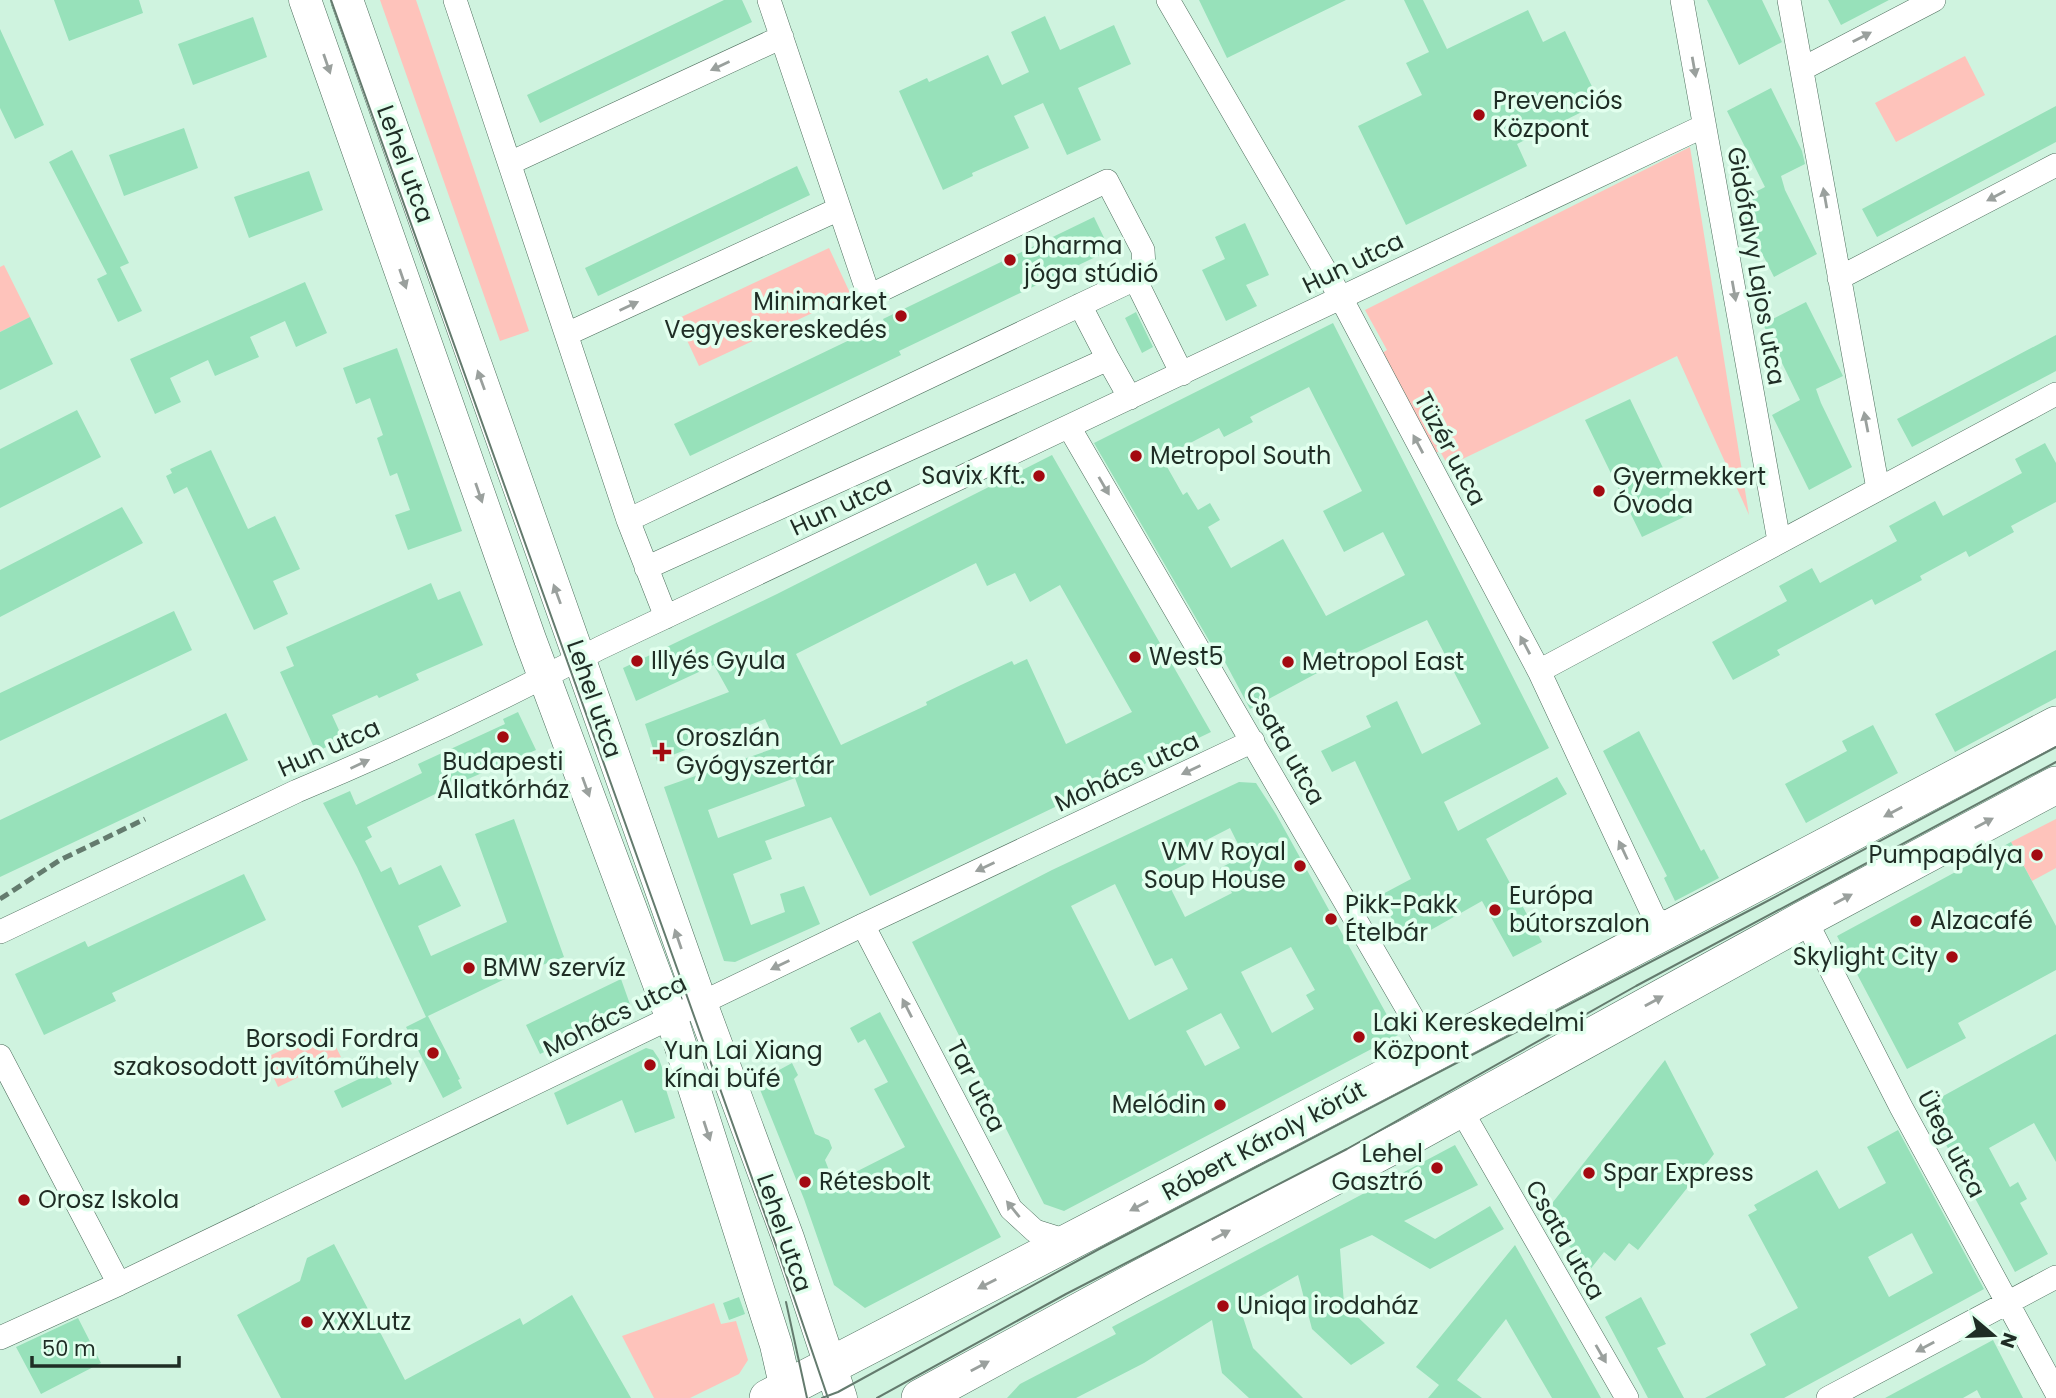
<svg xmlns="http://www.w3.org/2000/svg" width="2056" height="1398" font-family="Poppins,sans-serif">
<rect width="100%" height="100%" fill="#cff3df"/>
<path fill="#fec3bb" d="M 380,0 L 416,0 L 529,331 L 500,341 Z
M 1965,56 L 1985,95 L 1896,142 L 1875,103 Z
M 1690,147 L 1749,515 L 1677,356 L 1448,466 L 1440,451 L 1433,454 L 1379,355 L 1387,350 L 1365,310 Z
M 829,248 L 851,295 L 699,366 L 677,319 Z
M 4,265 L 30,317 L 0,332 L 0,267 Z
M 2056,819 L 2056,868 L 2032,881 L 2011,842 Z
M 327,1029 L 341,1057 L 278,1087 L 265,1058 Z
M 714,1303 L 721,1324 L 736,1321 L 748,1360 L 739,1374 L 690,1398 L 654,1398 L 622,1336 Z"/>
<path fill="#97e1ba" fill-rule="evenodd" d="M 54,0 L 139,0 L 143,13 L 69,41 Z
M 724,0 L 742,0 L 752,22 L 540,123 L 527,95 Z
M 1199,0 L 1346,0 L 1227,58 Z
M 1404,0 L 1423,0 L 1447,49 L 1528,10 L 1543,42 L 1565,31 L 1600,103 L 1517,144 L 1527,166 L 1406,225 L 1358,126 L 1422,95 L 1406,63 L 1429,52 Z
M 1707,0 L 1762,0 L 1782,42 L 1739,65 Z
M 1828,0 L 1889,0 L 1841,25 Z
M 1045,16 L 1060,50 L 1114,25 L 1131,64 L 1078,88 L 1101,140 L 1067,155 L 1043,103 L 1014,116 L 1029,148 L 972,173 L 973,176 L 943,190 L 899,91 L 927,78 L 929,82 L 988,55 L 1002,85 L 1029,72 L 1011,32 Z
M 253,17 L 267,57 L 193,85 L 178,44 Z
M 0,29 L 44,125 L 15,139 L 0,108 Z
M 1771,88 L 1802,151 L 1805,164 L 1781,176 L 1785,190 L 1817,254 L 1774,277 L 1736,202 L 1765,187 L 1727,111 Z
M 2056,106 L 2056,142 L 1877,237 L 1862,209 Z
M 184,128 L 198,168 L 124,196 L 109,155 Z
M 72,150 L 129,263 L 120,267 L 142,311 L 118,322 L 97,279 L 107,274 L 49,162 Z
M 797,166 L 810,195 L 598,296 L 585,268 Z
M 309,171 L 323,210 L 249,238 L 234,197 Z
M 1094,217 L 1110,250 L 899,351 L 901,355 L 690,456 L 674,424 L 885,323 L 883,319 Z
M 1245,223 L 1269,275 L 1246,285 L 1257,306 L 1226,321 L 1202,270 L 1225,259 L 1215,237 Z
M 305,282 L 327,333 L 296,347 L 285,321 L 250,337 L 259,357 L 215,376 L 208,360 L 170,378 L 181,402 L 155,414 L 130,359 Z
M 1806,302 L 1843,376 L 1816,389 L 1821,403 L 1852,467 L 1809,490 L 1772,415 L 1800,400 L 1763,324 Z
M 1136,312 L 1153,347 L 1142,353 L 1125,318 Z
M 30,317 L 53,364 L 0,390 L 0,332 Z
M 1333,323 L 1549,748 L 1444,802 L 1458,831 L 1557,777 L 1567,794 L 1486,839 L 1542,942 L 1513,957 L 1482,901 L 1406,944 L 1379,896 L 1411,879 L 1355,761 L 1332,772 L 1321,751 L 1371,727 L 1366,716 L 1397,701 L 1422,754 L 1481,724 L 1427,620 L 1347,657 L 1250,709 L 1217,647 L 1214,649 L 1094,443 ZM 1309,387 L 1362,491 L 1323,511 L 1344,552 L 1383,532 L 1405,575 L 1326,616 L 1283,539 L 1231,568 L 1208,527 L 1220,520 L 1210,503 L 1198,510 L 1187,492 L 1183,495 L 1166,465 L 1173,461 L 1169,454 L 1219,428 L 1224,437 L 1253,422 L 1250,417 Z
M 2056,335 L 2056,371 L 1912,447 L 1897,419 Z
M 397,348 L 462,531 L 408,550 L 395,515 L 410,510 L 397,473 L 390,476 L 377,438 L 383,435 L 370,398 L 356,404 L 343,368 Z
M 1630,399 L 1686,516 L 1642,537 L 1585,420 Z
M 77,410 L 101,457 L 0,508 L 0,449 Z
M 2045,443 L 2056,463 L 2056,502 L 2011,526 L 2014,532 L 1969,557 L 1966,551 L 1920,576 L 1922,580 L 1875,605 L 1872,599 L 1777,650 L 1780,655 L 1733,680 L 1712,642 L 1787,601 L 1779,586 L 1812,568 L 1820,583 L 1897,541 L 1889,526 L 1935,501 L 1943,516 L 2022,473 L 2015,459 Z
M 211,450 L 248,529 L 275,516 L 300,569 L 273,581 L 288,614 L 254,630 L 187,487 L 174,494 L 166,476 L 172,473 L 170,469 Z
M 1052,455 L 1211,732 L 870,896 L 831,817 L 765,841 L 772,859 L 733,874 L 751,925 L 785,912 L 780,894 L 804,886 L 820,924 L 735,962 L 724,961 L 664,787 L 778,747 L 765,719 L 657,761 L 645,724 L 729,692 L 714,665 L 636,701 L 623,668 L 777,594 ZM 976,563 L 987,586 L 1015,573 L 1030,602 L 1060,585 L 1132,712 L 1066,744 L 1027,659 L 1014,665 L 1012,661 L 961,685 L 926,702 L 927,705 L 841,745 L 796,654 ZM 795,778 L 805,806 L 718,838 L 708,810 Z
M 122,507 L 143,543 L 0,617 L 0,570 Z
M 431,583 L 438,600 L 460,591 L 483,645 L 416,674 L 419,680 L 379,698 L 377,695 L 332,715 L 343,739 L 316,752 L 280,672 L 294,666 L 286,647 Z
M 174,611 L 192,650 L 0,741 L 0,693 Z
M 2056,650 L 2056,698 L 1955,752 L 1935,714 Z
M 518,712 L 536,750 L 454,785 L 367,827 L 372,837 L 365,841 L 381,872 L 391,867 L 399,885 L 441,865 L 461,906 L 418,926 L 431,956 L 507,922 L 475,834 L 514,819 L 564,957 L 507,978 L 428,1016 L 460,1079 L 458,1080 L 462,1088 L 443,1098 L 406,1027 L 426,1017 L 357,867 L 323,803 L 350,791 L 356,805 L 422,773 L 418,764 L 505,724 L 503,719 Z
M 226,713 L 248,760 L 0,877 L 0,820 Z
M 1873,725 L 1898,773 L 1806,823 L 1785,784 L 1847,751 L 1842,741 Z
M 1639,731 L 1701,851 L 1704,849 L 1719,878 L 1675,901 L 1664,878 L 1667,876 L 1603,751 Z
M 1239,782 L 1256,783 L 1276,814 L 1398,1035 L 1064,1211 L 1044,1204 L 912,942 L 1052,870 ZM 1230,828 L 1244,856 L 1220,868 L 1232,893 L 1185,917 L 1164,875 L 1194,860 L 1189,849 ZM 1115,884 L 1155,966 L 1172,958 L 1188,989 L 1129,1020 L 1071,906 ZM 1291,947 L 1315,990 L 1306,995 L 1314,1009 L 1272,1033 L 1241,972 ZM 1221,1013 L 1240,1048 L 1205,1066 L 1186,1031 Z
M 2011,842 L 2056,926 L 2056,970 L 1958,1023 L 1966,1038 L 1907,1069 L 1837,936 Z
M 244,874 L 266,920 L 112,993 L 116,1001 L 44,1035 L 15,974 L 85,941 L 88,947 Z
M 621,979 L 632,1010 L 540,1054 L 526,1025 Z
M 880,1012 L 1001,1237 L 865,1308 L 834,1285 L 804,1199 L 757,1082 L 792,1063 L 798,1075 L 794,1079 L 815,1134 L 829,1140 L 832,1148 L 825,1160 L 834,1183 L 905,1147 L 874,1089 L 888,1082 L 865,1039 L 858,1043 L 850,1028 Z
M 2056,1034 L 2056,1162 L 2034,1123 L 1989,1148 L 2010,1187 L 2018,1182 L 2027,1199 L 2020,1203 L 2048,1254 L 2015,1272 L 1925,1106 Z
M 646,1048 L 653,1050 L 659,1059 L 665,1076 L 662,1077 L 675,1118 L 635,1133 L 622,1100 L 567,1125 L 554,1093 Z
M 1665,1060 L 1714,1154 L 1638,1250 L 1629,1243 L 1615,1261 L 1604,1252 L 1585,1276 L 1568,1263 L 1576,1252 L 1553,1233 L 1557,1228 L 1542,1216 Z
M 384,1067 L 392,1084 L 342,1108 L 334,1091 Z
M 1898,1130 L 1984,1289 L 1784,1398 L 1705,1398 L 1766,1365 L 1750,1334 L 1798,1308 L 1748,1215 L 1757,1210 L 1754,1205 L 1817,1170 L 1839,1209 L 1886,1183 L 1867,1147 ZM 1912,1233 L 1933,1273 L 1889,1297 L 1868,1257 Z
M 1455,1145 L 1478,1185 L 1404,1221 L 1435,1239 L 1490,1206 L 1504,1229 L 1430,1269 L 1372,1235 L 1340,1249 L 1344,1304 L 1385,1343 L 1351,1365 L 1312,1329 L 1298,1275 L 1240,1308 L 1253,1348 L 1303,1398 L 1249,1398 L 1222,1373 L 1212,1320 L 1144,1363 L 1076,1398 L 1007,1398 L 1020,1384 L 1116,1334 L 1112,1327 Z
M 334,1244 L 405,1380 L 520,1318 L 523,1325 L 572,1295 L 631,1398 L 281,1398 L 237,1315 L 300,1281 L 307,1258 Z
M 1515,1245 L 1601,1398 L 1552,1398 L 1506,1319 L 1457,1380 L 1482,1398 L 1428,1398 L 1439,1385 L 1416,1367 Z
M 739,1297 L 745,1314 L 729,1320 L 723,1303 Z
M 1641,1297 L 1666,1344 L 1657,1348 L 1684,1398 L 1648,1398 L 1605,1317 Z
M 78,1318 L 101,1363 L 41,1394 L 16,1347 Z
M 1993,1340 L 2023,1398 L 1981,1398 L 1977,1390 L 1963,1398 L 1885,1398 Z"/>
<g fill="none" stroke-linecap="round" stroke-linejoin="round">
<g stroke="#4e6e5d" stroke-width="24">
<path id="minor" d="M 455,0 L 628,520 L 666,617
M 1168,0 L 1341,298 L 1539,671 L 1654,917 L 1670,928
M 1682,0 L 1779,541
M 1789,0 L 1878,489
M 1802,69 L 1934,0
M 510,163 L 782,37
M 1839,278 L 2056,165
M 1135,279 L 1182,374
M 1080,305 L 1108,359
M 567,334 L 839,209
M 1069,427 L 1433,1053
M 628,520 L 1135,279 L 1144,267 L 1143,250 L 1107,181 L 869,296 L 769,0
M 646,568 L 1108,359 L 1130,398
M 1539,671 L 2056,394
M 1805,919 L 1901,1107 L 2056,1392
M 863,925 L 1011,1209 L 1035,1231 L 1070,1242
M 0,932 L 297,791 C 400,748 501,700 600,648 L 1704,126
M 0,1056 L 119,1284
M 1460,1108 L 1627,1398
M 0,1338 L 119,1284 L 863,925 L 1253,741
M 1828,1398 L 2056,1277"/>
</g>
<g stroke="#4e6e5d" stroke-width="33">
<path id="secondary" d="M 305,0 L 530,639 L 672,1019 L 776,1345 L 788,1398
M 347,0 L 701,1003 L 788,1238 L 841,1398"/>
</g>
<g stroke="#4e6e5d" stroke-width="38">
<path id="primary" d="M 768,1398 L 1433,1053 L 2056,725
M 920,1398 L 1139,1279 L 1409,1137 L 1805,919 L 2056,785"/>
</g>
<use href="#minor" stroke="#fff" stroke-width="23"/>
<use href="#secondary" stroke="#fff" stroke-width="32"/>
<use href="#primary" stroke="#fff" stroke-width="37"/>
<path stroke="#647b6e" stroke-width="2" d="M 331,0 L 778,1251 L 828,1398
M 786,1302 L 807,1398
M 822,1398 L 838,1392 L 1101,1248 L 1758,906 L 2056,747
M 877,1398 L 1066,1294 L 1347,1149 L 1636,986 L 2056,762"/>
<path stroke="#647b6e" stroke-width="5" stroke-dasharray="10 5" stroke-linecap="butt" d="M 0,899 L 60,860 L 145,819"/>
</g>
<defs><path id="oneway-solid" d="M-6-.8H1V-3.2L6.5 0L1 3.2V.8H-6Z" transform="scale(1.75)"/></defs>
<g fill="#9aa09d">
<use href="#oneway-solid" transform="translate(1862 37) rotate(-27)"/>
<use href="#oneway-solid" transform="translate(327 64) rotate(71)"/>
<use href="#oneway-solid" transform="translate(720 66) rotate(155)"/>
<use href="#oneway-solid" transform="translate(1694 67) rotate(80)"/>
<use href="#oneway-solid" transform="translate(1996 196) rotate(152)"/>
<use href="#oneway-solid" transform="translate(1825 198) rotate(-100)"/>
<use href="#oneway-solid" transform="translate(403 279) rotate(71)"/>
<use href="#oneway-solid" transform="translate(1734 291) rotate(80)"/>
<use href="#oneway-solid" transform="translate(629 306) rotate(-25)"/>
<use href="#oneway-solid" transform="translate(481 380) rotate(-110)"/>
<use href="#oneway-solid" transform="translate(1866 422) rotate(-101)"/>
<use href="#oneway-solid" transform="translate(1418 444) rotate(-118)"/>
<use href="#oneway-solid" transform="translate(1104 486) rotate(60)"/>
<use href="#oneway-solid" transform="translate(479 493) rotate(71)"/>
<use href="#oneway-solid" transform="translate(557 594) rotate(-110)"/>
<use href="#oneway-solid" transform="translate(1525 645) rotate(-118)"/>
<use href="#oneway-solid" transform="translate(360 764) rotate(-25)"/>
<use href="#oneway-solid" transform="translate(1191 770) rotate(155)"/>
<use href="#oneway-solid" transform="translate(586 787) rotate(70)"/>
<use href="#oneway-solid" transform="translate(1893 812) rotate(152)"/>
<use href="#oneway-solid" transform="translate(1984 823) rotate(-28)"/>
<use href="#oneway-solid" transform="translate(1623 850) rotate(-115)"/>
<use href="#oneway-solid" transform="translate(985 867) rotate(155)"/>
<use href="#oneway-solid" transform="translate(1843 899) rotate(-28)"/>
<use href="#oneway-solid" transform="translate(678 939) rotate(-109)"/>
<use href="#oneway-solid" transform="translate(780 965) rotate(154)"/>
<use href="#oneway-solid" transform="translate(1654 1001) rotate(-29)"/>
<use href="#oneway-solid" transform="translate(907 1008) rotate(-117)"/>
<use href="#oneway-solid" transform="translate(707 1131) rotate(72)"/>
<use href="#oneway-solid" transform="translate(1139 1206) rotate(152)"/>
<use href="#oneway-solid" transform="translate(1013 1209) rotate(-129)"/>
<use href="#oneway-solid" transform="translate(1221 1235) rotate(-28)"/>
<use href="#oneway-solid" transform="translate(987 1284) rotate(153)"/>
<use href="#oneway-solid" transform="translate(1925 1347) rotate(152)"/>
<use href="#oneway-solid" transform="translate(1601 1354) rotate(60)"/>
<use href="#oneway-solid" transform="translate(980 1366) rotate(-28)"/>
</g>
<g fill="#a30a11" stroke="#e2ffee" stroke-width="2.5">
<circle cx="1479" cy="115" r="7"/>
<circle cx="1010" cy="260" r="7"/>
<circle cx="901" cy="316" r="7"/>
<circle cx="1136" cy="456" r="7"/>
<circle cx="1039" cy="476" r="7"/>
<circle cx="1599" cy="491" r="7"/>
<circle cx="1135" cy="657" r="7"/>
<circle cx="637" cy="661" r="7"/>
<circle cx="1288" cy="662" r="7"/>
<circle cx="503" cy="737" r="7"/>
<path d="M658.5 741.5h7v7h7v7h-7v7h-7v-7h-7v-7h7z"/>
<circle cx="2037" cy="855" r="7"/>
<circle cx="1300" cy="866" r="7"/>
<circle cx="1495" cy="910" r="7"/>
<circle cx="1331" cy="919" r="7"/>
<circle cx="1916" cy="921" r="7"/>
<circle cx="1952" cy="957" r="7"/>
<circle cx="469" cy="968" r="7"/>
<circle cx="1359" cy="1037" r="7"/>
<circle cx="433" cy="1053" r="7"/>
<circle cx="650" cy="1065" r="7"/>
<circle cx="1220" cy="1105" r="7"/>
<circle cx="1437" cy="1168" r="7"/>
<circle cx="1589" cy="1173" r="7"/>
<circle cx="805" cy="1182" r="7"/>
<circle cx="24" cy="1200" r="7"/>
<circle cx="1223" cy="1306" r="7"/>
<circle cx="307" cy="1322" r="7"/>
</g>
<g text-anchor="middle" stroke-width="7" stroke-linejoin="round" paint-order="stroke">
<g font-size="24" fill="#1f2d25" stroke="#e2ffee" text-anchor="start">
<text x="1493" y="109">Prevenciós<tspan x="1493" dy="28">Központ</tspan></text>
<text x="1024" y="254">Dharma<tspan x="1024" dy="28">jóga stúdió</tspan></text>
<text x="887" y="310" text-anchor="end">Minimarket<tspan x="887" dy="28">Vegyeskereskedés</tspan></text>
<text x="1150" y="464">Metropol South</text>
<text x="1025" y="484" text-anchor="end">Savix Kft.</text>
<text x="1613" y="485">Gyermekkert<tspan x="1613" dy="28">Óvoda</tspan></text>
<text x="1149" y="665">West5</text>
<text x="651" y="669">Illyés Gyula</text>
<text x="1302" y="670">Metropol East</text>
<text x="676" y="746">Oroszlán<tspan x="676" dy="28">Gyógyszertár</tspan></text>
<text x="503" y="770" text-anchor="middle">Budapesti<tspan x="503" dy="28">Állatkórház</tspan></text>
<text x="1286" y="860" text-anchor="end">VMV Royal<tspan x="1286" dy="28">Soup House</tspan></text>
<text x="2023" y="863" text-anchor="end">Pumpapálya</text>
<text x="1509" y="904">Európa<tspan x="1509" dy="28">bútorszalon</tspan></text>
<text x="1345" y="913">Pikk-Pakk<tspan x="1345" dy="28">Ételbár</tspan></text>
<text x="1930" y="929">Alzacafé</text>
<text x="1938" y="965" text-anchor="end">Skylight City</text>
<text x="483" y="976">BMW szervíz</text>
<text x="1373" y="1031">Laki Kereskedelmi<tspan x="1373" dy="28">Központ</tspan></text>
<text x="419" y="1047" text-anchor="end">Borsodi Fordra<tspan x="419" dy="28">szakosodott javítóműhely</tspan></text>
<text x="664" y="1059">Yun Lai Xiang<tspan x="664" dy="28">kínai büfé</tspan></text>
<text x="1206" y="1113" text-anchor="end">Melódin</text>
<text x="1423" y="1162" text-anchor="end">Lehel<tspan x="1423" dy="28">Gasztró</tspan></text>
<text x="1603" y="1181">Spar Express</text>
<text x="819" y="1190">Rétesbolt</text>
<text x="38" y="1208">Orosz Iskola</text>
<text x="1237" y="1314">Uniqa irodaház</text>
<text x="321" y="1330">XXXLutz</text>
</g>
<g font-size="24" fill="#1f2d25" stroke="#e2ffee">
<text transform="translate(405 164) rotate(70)" y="8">Lehel utca</text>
<text transform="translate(1353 263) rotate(-26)" y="8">Hun utca</text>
<text transform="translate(1756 266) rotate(80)" y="8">Gidófalvy Lajos utca</text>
<text transform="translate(1450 449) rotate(62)" y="8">Tüzér utca</text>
<text transform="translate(841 506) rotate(-25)" y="8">Hun utca</text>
<text transform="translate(594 699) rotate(71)" y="8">Lehel utca</text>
<text transform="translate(1285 745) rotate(60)" y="8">Csata utca</text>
<text transform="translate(329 748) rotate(-24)" y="8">Hun utca</text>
<text transform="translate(1127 772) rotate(-25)" y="8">Mohács utca</text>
<text transform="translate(615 1016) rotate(-26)" y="8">Mohács utca</text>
<text transform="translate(976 1086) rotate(63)" y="8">Tar utca</text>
<text transform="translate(1264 1141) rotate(-28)" y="8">Róbert Károly körút</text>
<text transform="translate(1951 1144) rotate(62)" y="8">Üteg utca</text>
<text transform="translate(784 1233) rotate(71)" y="8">Lehel utca</text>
<text transform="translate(1565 1240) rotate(60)" y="8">Csata utca</text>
</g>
</g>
<g transform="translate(1993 1335) rotate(109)" stroke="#e2ffee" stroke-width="5" paint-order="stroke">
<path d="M0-5L12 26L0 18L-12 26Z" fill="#1f2d25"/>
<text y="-10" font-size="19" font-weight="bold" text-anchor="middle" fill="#1f2d25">N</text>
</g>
<path d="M32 1356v10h147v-10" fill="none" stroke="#1f2d25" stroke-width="3.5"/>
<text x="42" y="1356" font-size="21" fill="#1f2d25" stroke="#e2ffee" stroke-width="5" paint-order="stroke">50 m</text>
</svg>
